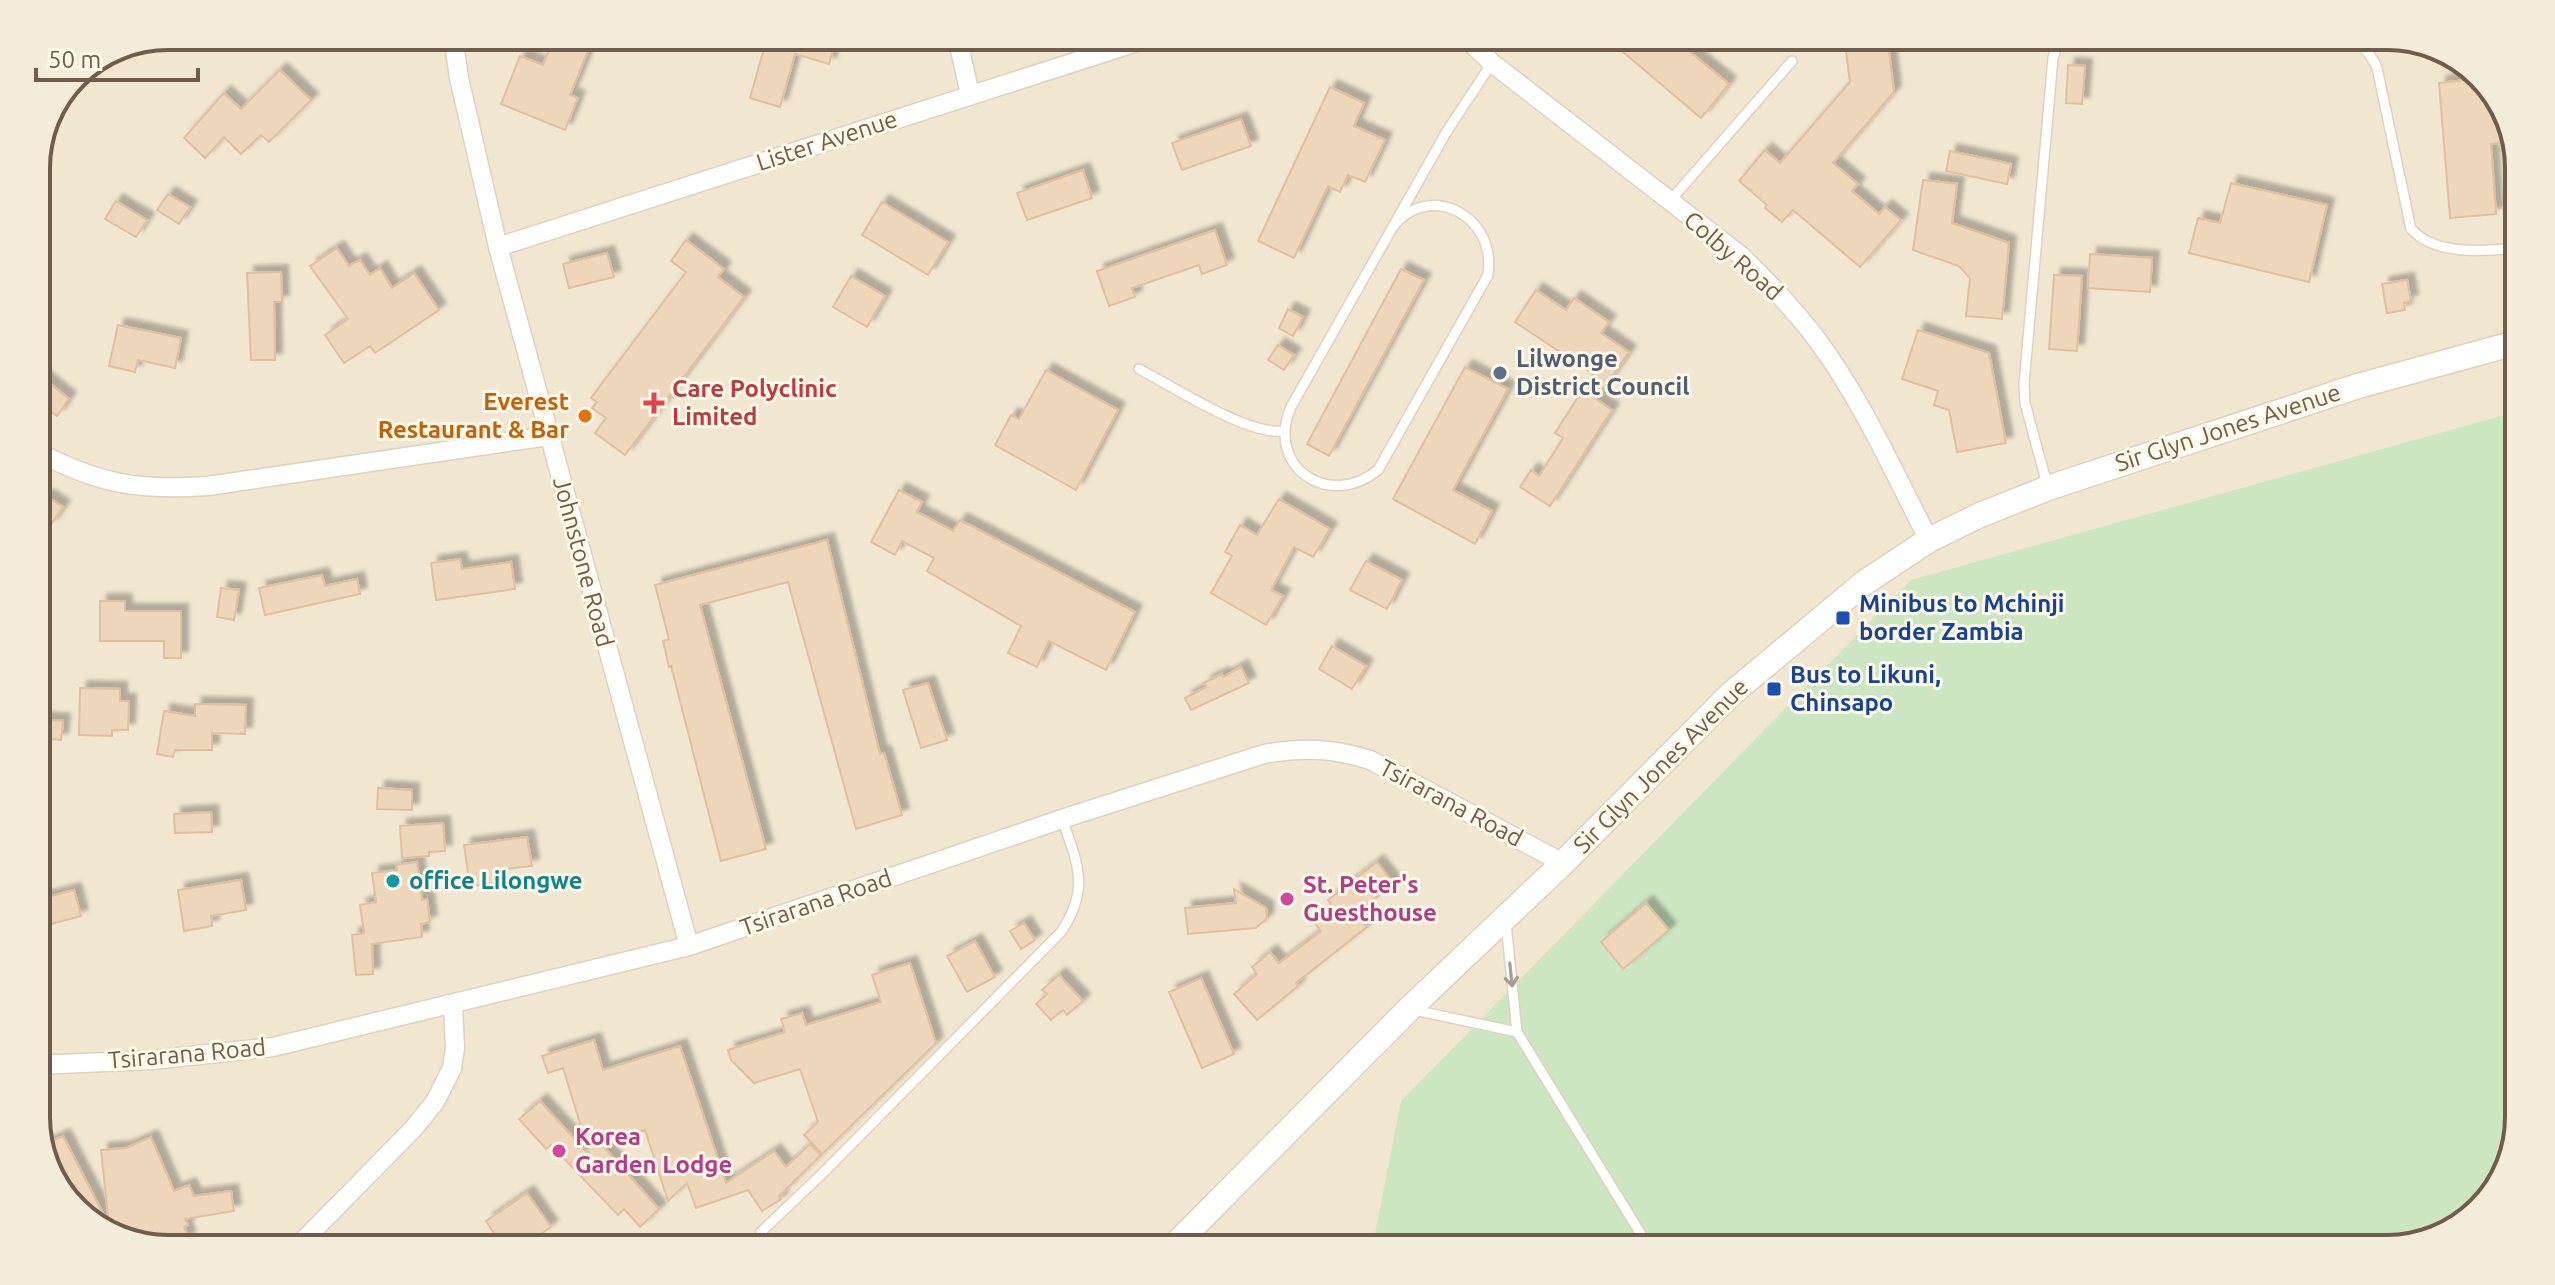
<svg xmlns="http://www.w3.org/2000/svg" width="2555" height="1285" font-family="Ubuntu,sans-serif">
<defs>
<filter id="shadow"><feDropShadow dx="7" dy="-7" stdDeviation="2" flood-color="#0004"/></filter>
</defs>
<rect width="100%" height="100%" fill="#faf4e2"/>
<path fill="#f1e7d1" d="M 169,36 L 2386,36 L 2445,49 L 2497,95 L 2519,160 L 2519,1116 L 2506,1175 L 2460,1227 L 2387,1249 L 169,1249 L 110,1236 L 59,1190 L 36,1126 L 36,160 L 75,74 Z"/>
<path fill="#cce6c2" d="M 2519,411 L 2519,1116 L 2506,1175 L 2460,1227 L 2387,1249 L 1372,1249 L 1401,1101 L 1911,580 Z"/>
<path fill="#eed6bb" stroke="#dfbf9d" stroke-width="2" filter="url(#shadow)" d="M 555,36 L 594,36 L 570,95 L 578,98 L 565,130 L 501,104 L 520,56 L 543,65 Z
M 751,36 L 837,36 L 829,64 L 795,54 L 780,107 L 750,98 L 765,45 L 751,41 Z
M 1624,36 L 1694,36 L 1684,47 L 1729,84 L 1701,118 L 1616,46 Z
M 1844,36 L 1887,36 L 1894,92 L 1833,163 L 1858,184 L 1852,191 L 1879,214 L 1885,207 L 1901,220 L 1860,267 L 1793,210 L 1782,222 L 1765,208 L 1767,205 L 1739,181 L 1765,150 L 1780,163 L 1850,82 Z
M 2068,65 L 2085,66 L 2082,104 L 2066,103 Z
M 2466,68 L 2497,95 L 2513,142 L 2491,144 L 2496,214 L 2450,218 L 2439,83 L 2467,80 Z
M 280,70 L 311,100 L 269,142 L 261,135 L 241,154 L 224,137 L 205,158 L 184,138 L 224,93 L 241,109 Z
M 1330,87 L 1364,103 L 1354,126 L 1385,140 L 1365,182 L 1348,175 L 1340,192 L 1328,186 L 1294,258 L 1258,241 Z
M 1241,119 L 1251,146 L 1182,170 L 1172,143 Z
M 1950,151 L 2011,164 L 2007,184 L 1946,171 Z
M 1083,170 L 1092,198 L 1027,220 L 1017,193 Z
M 1923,180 L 1957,184 L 1952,223 L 2009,243 L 2002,319 L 1966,316 L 1970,278 L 1959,266 L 1913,250 Z
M 2231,183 L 2327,205 L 2309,282 L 2189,253 L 2198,218 L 2220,223 Z
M 168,194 L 190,207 L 179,224 L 157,210 Z
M 116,201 L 147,220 L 136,237 L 105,219 Z
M 882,202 L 948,242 L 928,275 L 862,235 Z
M 1215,230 L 1227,265 L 1202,274 L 1199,265 L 1132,288 L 1135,297 L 1109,306 L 1097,271 Z
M 686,240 L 724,269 L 718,277 L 744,297 L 625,455 L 595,433 L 606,418 L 592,408 L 597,402 L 591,398 L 686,272 L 671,261 Z
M 337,248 L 349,266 L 360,260 L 370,275 L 380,268 L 392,288 L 414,273 L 439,310 L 375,353 L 370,346 L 344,363 L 325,335 L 348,319 L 310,266 Z
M 607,253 L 614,277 L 569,288 L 563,264 Z
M 2090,254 L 2152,258 L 2150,292 L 2088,288 Z
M 1401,269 L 1424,280 L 1329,456 L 1307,444 Z
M 281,272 L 282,302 L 274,302 L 275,360 L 251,360 L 247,273 Z
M 2054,275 L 2082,276 L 2077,351 L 2049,349 Z
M 851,276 L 885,296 L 867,327 L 833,307 Z
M 2407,280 L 2411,301 L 2404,303 L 2405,310 L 2387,313 L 2382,284 Z
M 1536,290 L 1566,310 L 1574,298 L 1609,322 L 1601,333 L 1629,352 L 1596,399 L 1612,410 L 1550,506 L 1520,487 L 1531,470 L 1539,476 L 1563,438 L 1555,433 L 1593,374 L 1515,322 Z
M 1288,309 L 1303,317 L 1293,336 L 1279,328 Z
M 118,325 L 181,338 L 175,368 L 138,360 L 135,372 L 109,366 Z
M 1918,330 L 1989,353 L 2006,443 L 1957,452 L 1949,410 L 1934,405 L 1938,391 L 1902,379 Z
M 1278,345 L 1294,355 L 1284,370 L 1268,360 Z
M 1465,367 L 1508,389 L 1453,490 L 1492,511 L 1475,544 L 1393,499 Z
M 1046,370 L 1118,410 L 1076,490 L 995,445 L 1011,415 L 1019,419 Z
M 36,372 L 69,399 L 57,416 L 36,401 Z
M 899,490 L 922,502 L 917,512 L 953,531 L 960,520 L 1135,612 L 1106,670 L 1049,641 L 1037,667 L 1008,653 L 1021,626 L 927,571 L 934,558 L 902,541 L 895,555 L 871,542 Z
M 46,496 L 63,507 L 50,526 L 36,517 L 36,511 Z
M 1279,499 L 1330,529 L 1313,557 L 1294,547 L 1271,590 L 1283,596 L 1266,625 L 1211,593 L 1232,556 L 1225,552 L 1240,525 L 1257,535 Z
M 827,540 L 880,754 L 884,753 L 902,815 L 856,829 L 788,582 L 700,605 L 766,849 L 721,861 L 671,666 L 669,667 L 663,641 L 669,639 L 655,585 Z
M 460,559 L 462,569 L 511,562 L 515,589 L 436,600 L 431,563 Z
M 1366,561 L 1402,580 L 1387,609 L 1350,590 Z
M 322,575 L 325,586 L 357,579 L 360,594 L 265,615 L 259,588 Z
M 221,588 L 239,590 L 234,620 L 217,617 Z
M 100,601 L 125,601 L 125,611 L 181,611 L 181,658 L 164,658 L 164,641 L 100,641 Z
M 1332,646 L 1366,666 L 1352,689 L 1319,669 Z
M 1241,667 L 1249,683 L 1191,710 L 1185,698 L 1206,687 L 1204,683 L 1222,674 L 1223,677 Z
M 928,683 L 947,740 L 921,748 L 903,690 Z
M 80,688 L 120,689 L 120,701 L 129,701 L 128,730 L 112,730 L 112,736 L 79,735 Z
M 195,704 L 246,705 L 245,734 L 212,733 L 212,750 L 175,750 L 173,757 L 157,754 L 164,711 L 195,716 Z
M 36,719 L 63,721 L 61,740 L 36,738 Z
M 378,788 L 412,790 L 412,810 L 377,809 Z
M 211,812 L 212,832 L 175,833 L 174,814 Z
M 443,823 L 445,851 L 429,852 L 429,856 L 402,858 L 400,826 Z
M 527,837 L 532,866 L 497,870 L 498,882 L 470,886 L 464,845 Z
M 417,862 L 422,900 L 427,899 L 430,922 L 421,924 L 422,937 L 372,944 L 373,974 L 356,975 L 352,935 L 364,933 L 360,905 L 376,902 L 372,873 L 397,870 L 396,865 Z
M 1377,862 L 1394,884 L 1356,913 L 1367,927 L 1296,983 L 1298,986 L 1257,1020 L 1234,994 L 1257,974 L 1252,967 L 1270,952 L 1279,963 L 1321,931 L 1313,921 L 1332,906 L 1328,900 Z
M 241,880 L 246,910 L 211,916 L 212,926 L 184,931 L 178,890 Z
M 1234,889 L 1266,908 L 1267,918 L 1256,928 L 1188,934 L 1185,908 L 1236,903 Z
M 74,890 L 81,916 L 36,928 L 36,900 Z
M 1646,903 L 1669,930 L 1623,969 L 1601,942 Z
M 1024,923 L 1035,940 L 1021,949 L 1010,931 Z
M 975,941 L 995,977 L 967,992 L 947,956 Z
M 910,963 L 936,1043 L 822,1154 L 804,1135 L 818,1122 L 800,1069 L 754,1083 L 731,1060 L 728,1050 L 785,1032 L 781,1019 L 802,1013 L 806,1025 L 881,1002 L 872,975 Z
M 1059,975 L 1083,1001 L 1067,1015 L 1063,1010 L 1051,1020 L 1036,1004 L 1047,994 L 1042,990 Z
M 1201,978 L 1234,1054 L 1202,1068 L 1169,992 Z
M 594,1040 L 603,1070 L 680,1046 L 726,1183 L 774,1151 L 786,1167 L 810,1144 L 821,1155 L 779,1196 L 781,1199 L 762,1211 L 748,1190 L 696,1208 L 687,1183 L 668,1201 L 645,1130 L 601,1144 L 659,1209 L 640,1227 L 624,1209 L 618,1215 L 551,1145 L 546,1149 L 519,1119 L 540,1101 L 590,1156 L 563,1068 L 548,1073 L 542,1056 Z
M 63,1136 L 109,1225 L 101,1150 L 126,1148 L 151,1137 L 174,1191 L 189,1185 L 194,1196 L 231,1191 L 234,1211 L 185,1219 L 188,1225 L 184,1227 L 189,1238 L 165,1248 L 110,1236 L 59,1190 L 43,1145 Z
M 527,1193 L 551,1227 L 530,1241 L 527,1236 L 504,1249 L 486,1221 Z"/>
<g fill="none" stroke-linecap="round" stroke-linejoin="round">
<g stroke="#ded1be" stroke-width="12">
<path id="service" d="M 2342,36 C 2359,40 2370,52 2377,68 L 2411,229 C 2435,256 2486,252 2519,247
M 1670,201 L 1792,61
M 1392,228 C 1426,181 1497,213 1488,275 L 1378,470 C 1329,510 1265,467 1291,407 L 1447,131 L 1492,63
M 1139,369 C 1174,387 1248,436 1284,431
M 2048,488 L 2025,403 L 2024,384 L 2053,58 L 2058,43 L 2066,36
M 1506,923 L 1517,1032 L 1650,1249
M 1414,1010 L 1517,1032
M 761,1232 L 822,1174 L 1061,932 C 1090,889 1078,864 1062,819"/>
</g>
<g stroke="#ded1be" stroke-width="21">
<path id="minor" d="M 453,36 L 459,78 L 498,247 L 689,946
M 957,36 L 970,95
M 1464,36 L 1492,63 L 1740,255 C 1768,282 1795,310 1818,341 C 1863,402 1894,473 1929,540
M 498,247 L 1156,36
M 36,451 C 98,484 139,491 208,486 L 548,436
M 36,1065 L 152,1060 L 273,1047 L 689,946 L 1062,819 L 1264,754 C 1302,747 1333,748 1370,760 L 1563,863
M 295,1249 L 413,1129 L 435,1102 L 452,1068 L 455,1048 L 453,1004"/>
</g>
<g stroke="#dfd0ba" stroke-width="27">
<path id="secondary" d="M 1171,1249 L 1409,1009 L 1563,863 L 1731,694 L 1864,583 L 1929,540 L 1980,515 L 2048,488 L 2358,386 L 2519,342"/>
</g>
<use href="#service" stroke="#fff" stroke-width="9"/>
<use href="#minor" stroke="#fff" stroke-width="18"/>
<use href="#secondary" stroke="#fff" stroke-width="24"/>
</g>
<defs><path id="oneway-shaft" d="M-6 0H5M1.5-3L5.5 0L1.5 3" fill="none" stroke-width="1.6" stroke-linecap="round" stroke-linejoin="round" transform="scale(2)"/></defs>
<use stroke="#a99d92" href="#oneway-shaft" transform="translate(1511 975) rotate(84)"/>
<circle fill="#5c6f8a" stroke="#fef8e8" stroke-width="3" cx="1500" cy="373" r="8"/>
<path fill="#e0444e" stroke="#fef8e8" stroke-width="3" d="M650 391h8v8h8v8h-8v8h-8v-8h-8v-8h8z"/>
<circle fill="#e8710a" stroke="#fef8e8" stroke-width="3" cx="585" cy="416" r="8"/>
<g fill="#1a4fb4" stroke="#fef8e8" stroke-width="3">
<rect x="1835" y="610" width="16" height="16" rx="4"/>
<rect x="1766" y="681" width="16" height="16" rx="4"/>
</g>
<circle fill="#0f9aa8" stroke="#fef8e8" stroke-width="3" cx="393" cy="881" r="8"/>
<g fill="#d1479c" stroke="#fef8e8" stroke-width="3">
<circle cx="1287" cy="899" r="8"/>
<circle cx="559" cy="1151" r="8"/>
</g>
<g text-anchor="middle" stroke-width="6" stroke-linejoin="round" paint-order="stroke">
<g font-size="24" fill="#705c4a" stroke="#fef8e8">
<text transform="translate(827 141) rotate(-18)" y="8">Lister Avenue</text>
<text transform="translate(1733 256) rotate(41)" y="8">Colby Road</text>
<text transform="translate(2228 428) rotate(-18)" y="8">Sir Glyn Jones Avenue</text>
<text transform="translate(583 562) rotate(75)" y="8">Johnstone Road</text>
<text transform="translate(1661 766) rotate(-45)" y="8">Sir Glyn Jones Avenue</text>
<text transform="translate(1451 803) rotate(28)" y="8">Tsirarana Road</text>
<text transform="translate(816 903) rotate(-19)" y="8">Tsirarana Road</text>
<text transform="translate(187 1054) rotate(-5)" y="8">Tsirarana Road</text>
</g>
<g font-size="24" font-weight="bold" fill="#4e5e75" stroke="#fef8e8" text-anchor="start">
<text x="1516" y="367">Lilwonge<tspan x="1516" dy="28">District Council</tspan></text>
</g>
<g font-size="24" font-weight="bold" fill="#be3a42" stroke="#fef8e8" text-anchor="start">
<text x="672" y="397">Care Polyclinic<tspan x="672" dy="28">Limited</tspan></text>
</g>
<g font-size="24" font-weight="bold" fill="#c56008" stroke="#fef8e8" text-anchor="end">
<text x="569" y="410">Everest<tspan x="569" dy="28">Restaurant &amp; Bar</tspan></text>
</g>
<g font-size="24" font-weight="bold" fill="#164399" stroke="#fef8e8" text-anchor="start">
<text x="1859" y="612">Minibus to Mchinji<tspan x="1859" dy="28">border Zambia</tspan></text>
<text x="1790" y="683">Bus to Likuni,<tspan x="1790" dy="28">Chinsapo</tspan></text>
</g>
<g font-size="24" font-weight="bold" fill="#0d838f" stroke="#fef8e8" text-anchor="start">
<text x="409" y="889">office Lilongwe</text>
</g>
<g font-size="24" font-weight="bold" fill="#b23c85" stroke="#fef8e8" text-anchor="start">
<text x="1303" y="893">St. Peter's<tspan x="1303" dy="28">Guesthouse</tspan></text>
<text x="575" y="1145">Korea<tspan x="575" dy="28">Garden Lodge</tspan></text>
</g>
</g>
<path d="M0 0H2555V1285H0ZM168 50H2387A118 118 0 0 1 2505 168V1117A118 118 0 0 1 2387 1235H168A118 118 0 0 1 50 1117V168A118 118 0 0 1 168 50Z" fill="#f3ecdb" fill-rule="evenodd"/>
<path fill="none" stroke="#705c4a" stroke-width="4" d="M168 50H2387A118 118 0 0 1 2505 168V1117A118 118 0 0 1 2387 1235H168A118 118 0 0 1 50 1117V168A118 118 0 0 1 168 50Z"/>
<path d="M36 68v12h162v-12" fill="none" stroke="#705c4a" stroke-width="4"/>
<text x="48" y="68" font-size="24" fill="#705c4a" stroke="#fef8e8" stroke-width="6" paint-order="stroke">50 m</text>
</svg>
